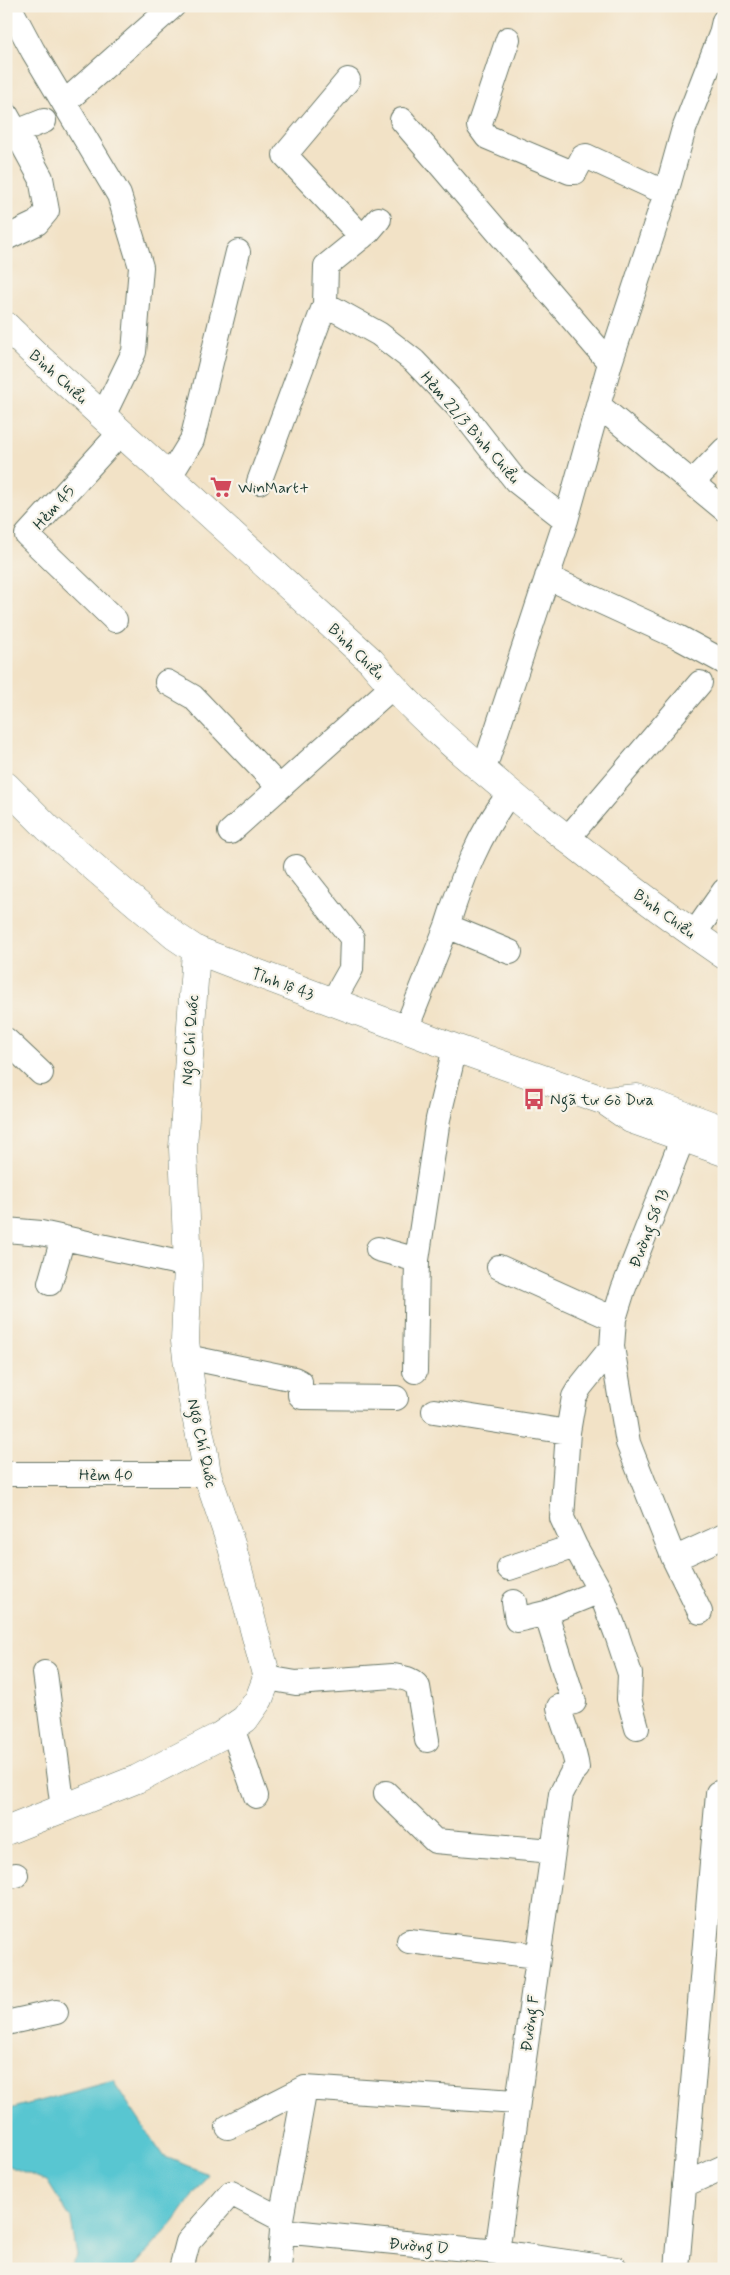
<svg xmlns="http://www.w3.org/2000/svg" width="730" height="2275" font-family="Mynerve,sans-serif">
<rect width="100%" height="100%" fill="#f7f3e8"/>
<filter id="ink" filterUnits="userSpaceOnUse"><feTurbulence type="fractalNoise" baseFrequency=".02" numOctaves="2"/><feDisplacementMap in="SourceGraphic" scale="10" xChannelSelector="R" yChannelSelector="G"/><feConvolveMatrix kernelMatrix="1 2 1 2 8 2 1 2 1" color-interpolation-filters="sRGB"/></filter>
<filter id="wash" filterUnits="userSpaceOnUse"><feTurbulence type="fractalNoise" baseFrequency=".0096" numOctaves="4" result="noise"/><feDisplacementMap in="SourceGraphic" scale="20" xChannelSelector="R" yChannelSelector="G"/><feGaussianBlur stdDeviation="1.12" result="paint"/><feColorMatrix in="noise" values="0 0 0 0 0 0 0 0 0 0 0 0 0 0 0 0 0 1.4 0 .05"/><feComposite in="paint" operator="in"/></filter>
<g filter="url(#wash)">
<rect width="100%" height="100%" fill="#f2e2c6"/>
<path fill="#59c6d1" stroke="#3c8282" d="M 113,2081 L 163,2156 L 208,2174 L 174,2222 L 132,2269 L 70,2269 L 77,2257 L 71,2219 L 47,2181 L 6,2165 L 6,2110 Z"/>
</g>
<g filter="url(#ink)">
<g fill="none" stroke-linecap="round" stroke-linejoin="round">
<g stroke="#697767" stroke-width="26">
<path id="minor" d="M 9,6 L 33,51 L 119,195 L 141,267 L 134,352 L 103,416
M 508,39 L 479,126 L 487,137 L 570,172 L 575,172 L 583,157 L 586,156 L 666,193
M 348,80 L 285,155 L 362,237
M 64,103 L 173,6
M 6,114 L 16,132
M 402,120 L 610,363
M 6,238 L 37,223 L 47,211 L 41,178 L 16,132 L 44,121
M 325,304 L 379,334 L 414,361 L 458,407 L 516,481 L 566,520
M 598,405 L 724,509
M 170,476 L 192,440 L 238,252
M 259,482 L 325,304 L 326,266 L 368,232 L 379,219
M 692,483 L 724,450
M 547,577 L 678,637 L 724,662
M 115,620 L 27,535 L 121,432
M 167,682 L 193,697 L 279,787
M 483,772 L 566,520 L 610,363 L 666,193 L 683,132 L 721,34 L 724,21
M 230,832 L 392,687
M 567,839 L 700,683
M 296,867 L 352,938 L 351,969 L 333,1001
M 447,926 C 462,878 479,833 510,793
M 694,934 L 724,891
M 406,1029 L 447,926 L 510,952
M 6,1040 L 41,1073
M 683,1137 L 623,1290 L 614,1319 L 612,1347 L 628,1443 L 674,1559 L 700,1612
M 6,1230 L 41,1233 L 188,1265
M 378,1249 L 417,1260 L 438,1119 L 455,1048
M 499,1267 L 614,1319
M 50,1283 L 63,1238
M 612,1347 L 580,1387 L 574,1397 L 568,1432 L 562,1518 L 575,1546 L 600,1591 L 617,1635 L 630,1674 L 629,1699 L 637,1728
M 187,1357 L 294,1379 L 300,1382 L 300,1395 L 302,1397 L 396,1398
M 415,1371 L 417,1260
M 434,1411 L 568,1432
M 6,1474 L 207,1474
M 674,1559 L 724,1536
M 509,1568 L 575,1546
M 514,1602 L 517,1620 L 546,1613 L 600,1591
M 45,1673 L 63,1809
M 267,1678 L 296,1683 L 393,1676 C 403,1678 411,1678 418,1687 L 427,1740
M 232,1728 L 256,1796
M 386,1793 L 435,1841 L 553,1851
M 6,1877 L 16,1875
M 409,1941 L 538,1956
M 6,2023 L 56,2012
M 228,2127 L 305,2088 L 517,2102
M 684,2185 L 724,2167
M 282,2231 L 497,2252 L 616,2269
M 497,2252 L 561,1794 L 572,1773 L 577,1768 C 575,1747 563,1728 559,1707 L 574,1702 L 546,1613
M 181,2269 L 188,2242 L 231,2193 L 281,2219
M 279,2269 L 282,2231 L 281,2219 L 305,2088
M 677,2269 L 718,1793"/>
</g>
<g stroke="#697767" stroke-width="29">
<path id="major" d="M 6,326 L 37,356 L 371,661 C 417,718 476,765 532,811 C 595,861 658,910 724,955
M 6,786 L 48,828 L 175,936 L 196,950 L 455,1048 L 605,1101 L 631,1119 L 724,1152
M 605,1101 L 637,1098 L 724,1130
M 6,1831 L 137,1779 L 220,1736 L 245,1719 L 259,1699 L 267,1678 L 232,1547 L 207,1474 L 204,1454 L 192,1397 L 185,1341 L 188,1265 L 183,1148 L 196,950"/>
</g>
<use href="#minor" stroke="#fff" stroke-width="24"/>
<use href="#major" stroke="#fff" stroke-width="28"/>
</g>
</g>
<defs>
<g id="supermarket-bare" transform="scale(1.725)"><path d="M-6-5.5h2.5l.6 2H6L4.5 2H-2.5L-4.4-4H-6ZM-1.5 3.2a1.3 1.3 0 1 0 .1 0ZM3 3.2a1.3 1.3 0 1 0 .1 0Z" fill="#d1495b" stroke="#f7f3e8" stroke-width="2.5" paint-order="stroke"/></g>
<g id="bus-bare" transform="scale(1.725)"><path d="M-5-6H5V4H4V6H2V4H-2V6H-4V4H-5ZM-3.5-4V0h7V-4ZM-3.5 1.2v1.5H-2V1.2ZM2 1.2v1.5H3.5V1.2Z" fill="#d1495b" stroke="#f7f3e8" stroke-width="2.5" paint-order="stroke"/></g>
</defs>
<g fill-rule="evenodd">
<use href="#supermarket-bare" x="221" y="487"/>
<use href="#bus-bare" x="534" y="1099"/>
</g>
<g text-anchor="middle" stroke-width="4.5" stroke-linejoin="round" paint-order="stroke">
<g font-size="16" fill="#1f3d34" stroke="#f7f3e8">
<text transform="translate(59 376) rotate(42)" y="6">Bình Chiểu</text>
<text transform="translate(471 427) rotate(49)" y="6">Hẻm 22/3 Bình Chiểu</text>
<text transform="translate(53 507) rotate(-48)" y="6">Hẻm 45</text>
<text transform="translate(357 651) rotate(45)" y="6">Bình Chiểu</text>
<text transform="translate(665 913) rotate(36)" y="6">Bình Chiểu</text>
<text transform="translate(283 983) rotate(20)" y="6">Tỉnh lộ 43</text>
<text transform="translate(189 1040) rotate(-86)" y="6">Ngô Chí Quốc</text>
<text transform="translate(648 1228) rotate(-69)" y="6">Đường Số 13</text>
<text transform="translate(203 1443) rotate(78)" y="6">Ngô Chí Quốc</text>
<text x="106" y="1480">Hẻm 40</text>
<text transform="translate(529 2023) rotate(-82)" y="6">Đường F</text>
<text transform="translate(419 2245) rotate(5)" y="6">Đường D</text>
</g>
<g font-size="16" fill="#1f3d34" stroke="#f7f3e8" text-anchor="start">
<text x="238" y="493">WinMart+</text>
<text x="550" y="1105">Ngã tư Gò Dưa</text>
</g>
</g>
<rect width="730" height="2275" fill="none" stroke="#f7f3e8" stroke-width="25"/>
</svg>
